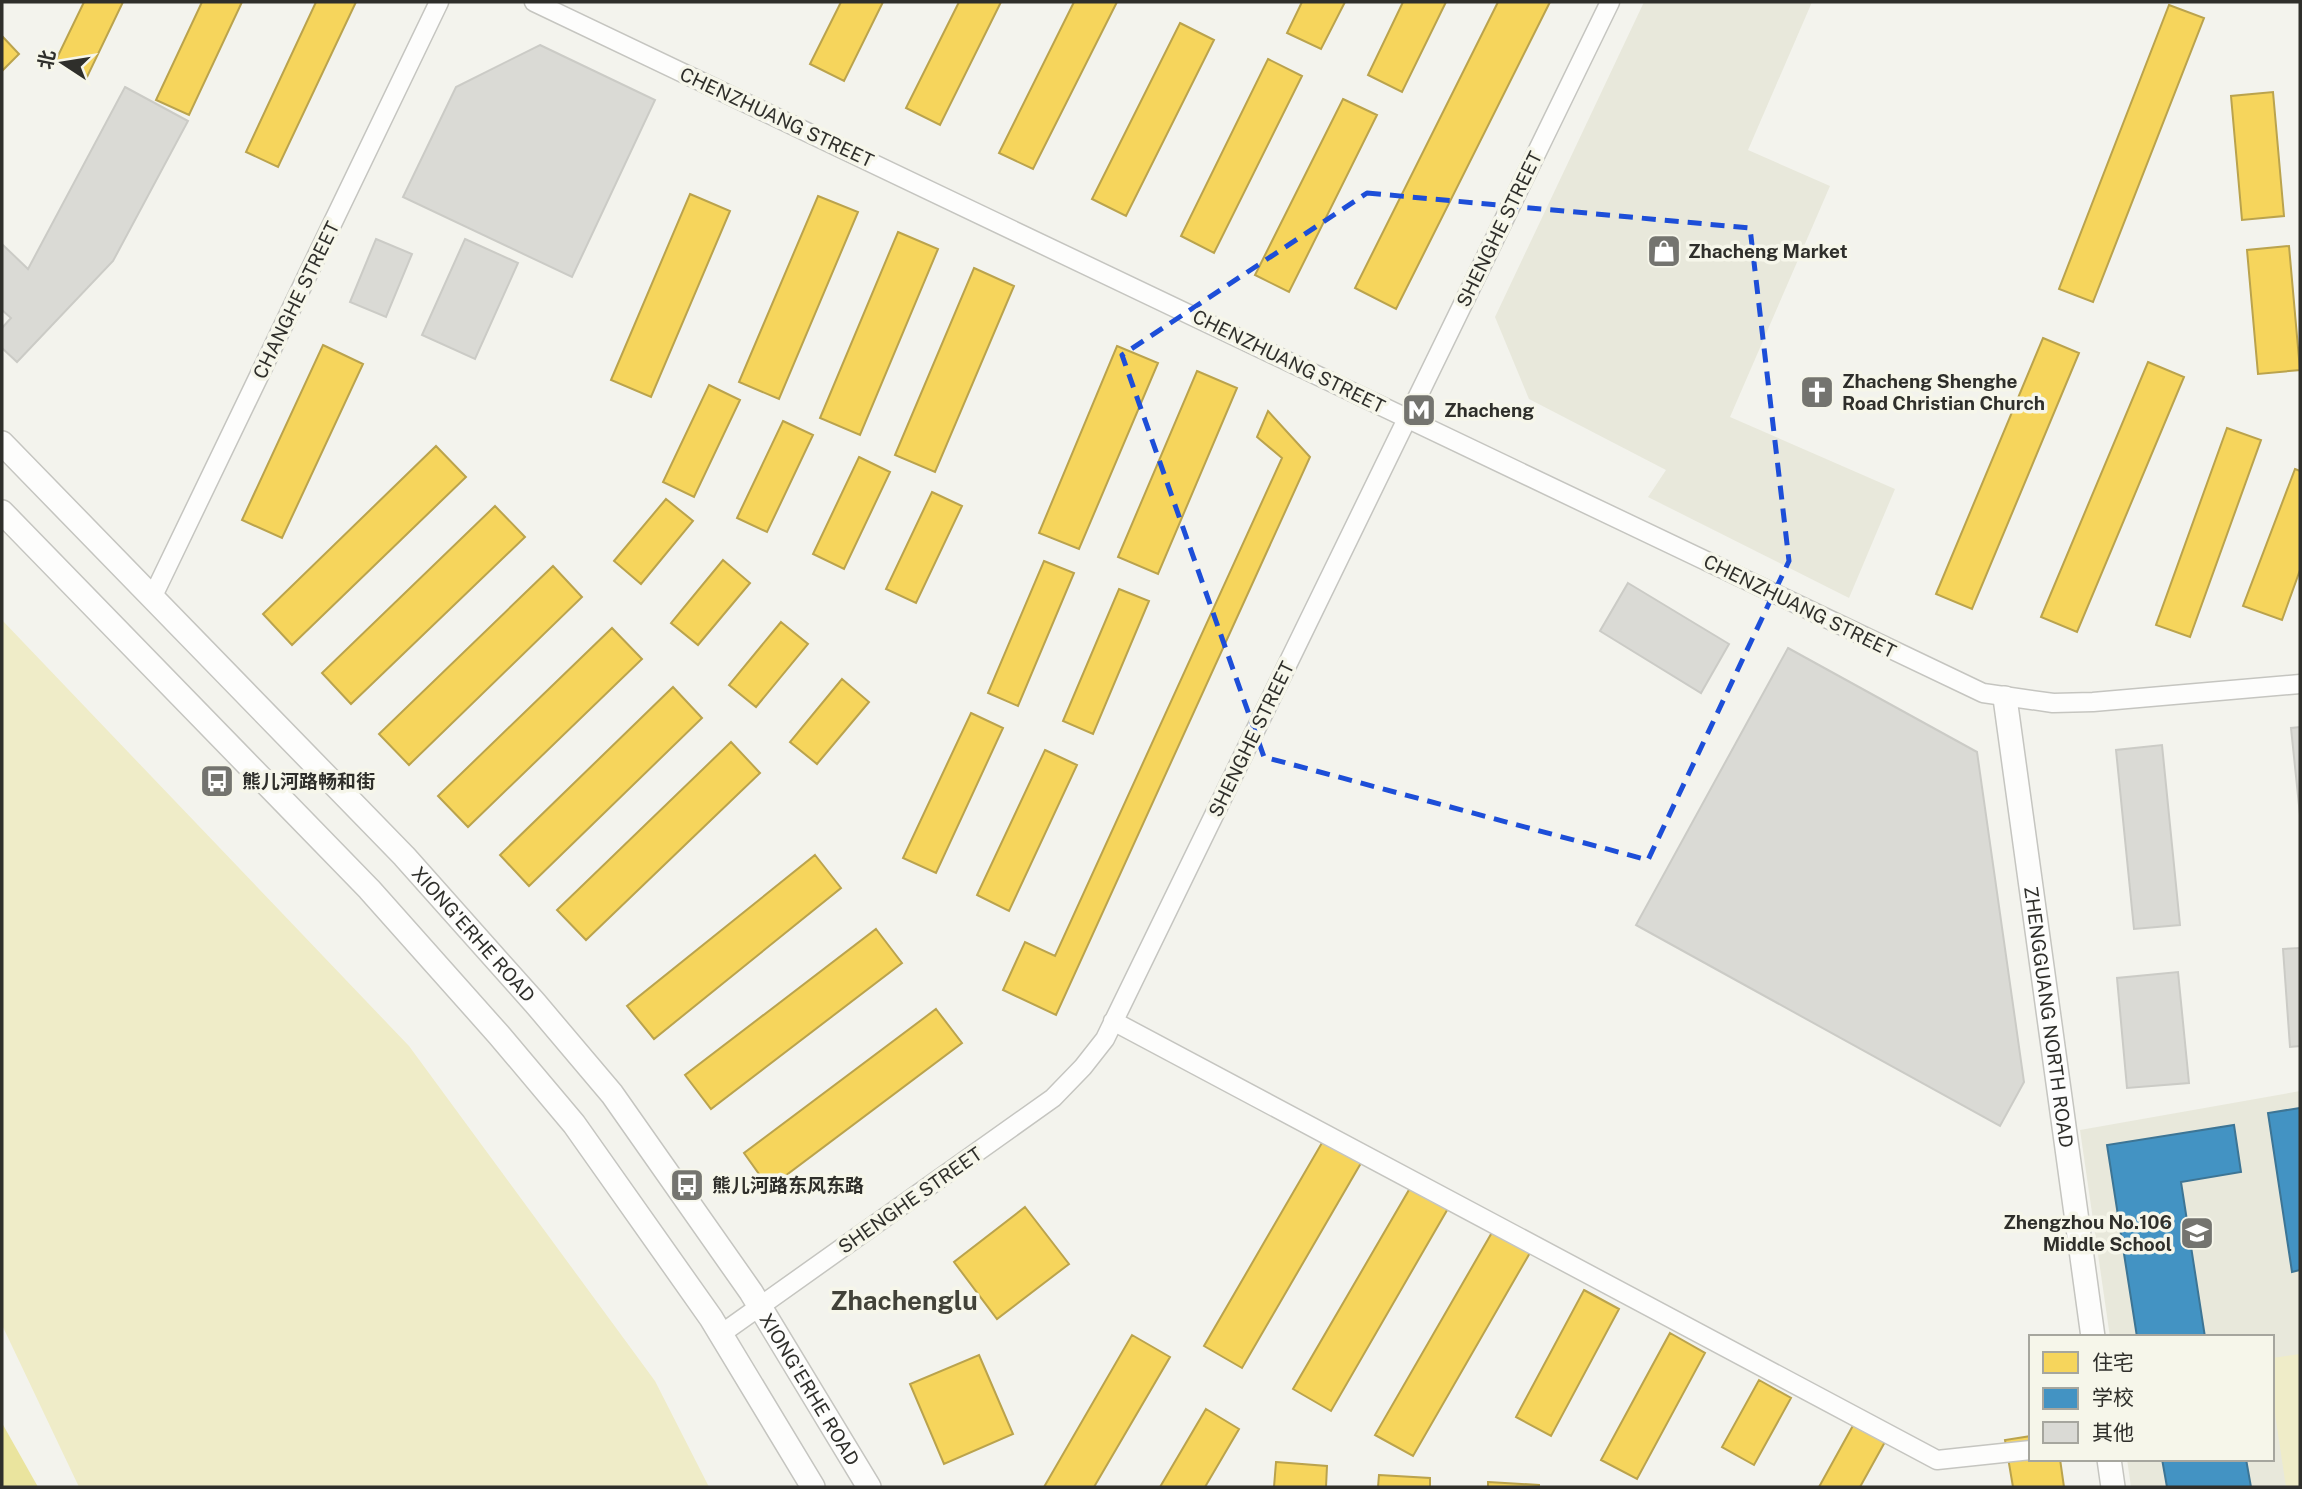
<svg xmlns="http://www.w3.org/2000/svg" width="2302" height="1489" font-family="'Public Sans','Noto Sans SC',sans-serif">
<rect width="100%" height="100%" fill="#f3f3ed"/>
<path fill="#e8e8db" d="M 1644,2 L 1812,2 L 1748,150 L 1830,186 L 1730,417 L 1895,489 L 1849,598 L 1648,497 L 1666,470 L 1529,399 L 1495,317 Z
M 2300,1091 L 2300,1487 L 2131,1487 L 2127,1459 L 2272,1459 L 2272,1337 L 2110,1337 L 2080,1130 Z"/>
<path fill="#efecc8" d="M 2,620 L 409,1046 L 655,1381 L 709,1487 L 79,1487 L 2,1325 Z
M 2300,1354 L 2300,1487 L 2286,1487 L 2272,1394 L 2272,1358 Z"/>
<path fill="#eae49e" d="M 2,1423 L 38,1487 L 2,1487 Z"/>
<path fill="#f6d55c" stroke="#baa34d" stroke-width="2" d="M 84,2 L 123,2 L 87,77 L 55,62 Z
M 202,2 L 242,2 L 189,115 L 156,100 Z
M 316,2 L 356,2 L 278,167 L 246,152 Z
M 841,2 L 883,2 L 844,81 L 810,64 Z
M 959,2 L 1001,2 L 940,125 L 906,108 Z
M 1074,2 L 1117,2 L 1033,169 L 999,153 Z
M 1302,2 L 1345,2 L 1321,49 L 1287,33 Z
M 1403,2 L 1446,2 L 1402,92 L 1368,75 Z
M 1498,2 L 1550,2 L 1396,309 L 1355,288 Z
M 2169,5 L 2204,18 L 2093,302 L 2059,289 Z
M 1180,23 L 1214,40 L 1126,216 L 1092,199 Z
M 2,36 L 19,54 L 2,71 Z
M 1268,59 L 1302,76 L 1214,253 L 1181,236 Z
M 2273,92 L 2284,216 L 2242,220 L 2231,96 Z
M 1343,99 L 1377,115 L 1289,292 L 1255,275 Z
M 690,194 L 730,211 L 651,397 L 611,380 Z
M 818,196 L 858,212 L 779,399 L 739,382 Z
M 898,232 L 938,249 L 860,435 L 820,418 Z
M 2289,246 L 2300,370 L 2258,374 L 2247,250 Z
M 974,268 L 1014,286 L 935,472 L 895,455 Z
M 2043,338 L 2079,353 L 1972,609 L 1936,594 Z
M 323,345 L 363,364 L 282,538 L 242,520 Z
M 1117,346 L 1158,363 L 1079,549 L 1039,533 Z
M 2148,362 L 2184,377 L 2077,632 L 2041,617 Z
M 1197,371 L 1237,388 L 1158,574 L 1118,557 Z
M 709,385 L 740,400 L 694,497 L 663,482 Z
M 1268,411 L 1310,457 L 1056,1015 L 1003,990 L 1025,942 L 1055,956 L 1282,458 L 1257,437 Z
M 783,421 L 813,435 L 767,532 L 737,518 Z
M 2227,428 L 2261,440 L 2190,637 L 2156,625 Z
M 436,446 L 466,477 L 292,645 L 263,614 Z
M 859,457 L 890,472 L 844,569 L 813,554 Z
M 2295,469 L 2300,471 L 2300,570 L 2282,620 L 2243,606 Z
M 932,492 L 962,506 L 916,603 L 886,589 Z
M 666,499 L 693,521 L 641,584 L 614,561 Z
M 495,506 L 525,537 L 351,704 L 322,673 Z
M 723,560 L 750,583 L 698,645 L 671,623 Z
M 1044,561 L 1074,573 L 1018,706 L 988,693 Z
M 553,566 L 582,597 L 409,765 L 379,734 Z
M 1119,589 L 1149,601 L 1093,734 L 1063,721 Z
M 781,622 L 808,644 L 756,707 L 729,685 Z
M 612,628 L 642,659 L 468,827 L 438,796 Z
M 842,679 L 869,702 L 817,764 L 790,742 Z
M 673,687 L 702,718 L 529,886 L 500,855 Z
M 971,713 L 1003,728 L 936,873 L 903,858 Z
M 731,742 L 760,773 L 586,940 L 557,910 Z
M 1045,750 L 1077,765 L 1009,911 L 977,895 Z
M 815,855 L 841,888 L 654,1039 L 627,1006 Z
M 876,929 L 902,963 L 711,1109 L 685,1075 Z
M 936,1009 L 962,1043 L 769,1188 L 744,1153 Z
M 1323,1141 L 1361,1163 L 1242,1368 L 1204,1346 Z
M 1413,1183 L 1450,1205 L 1331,1411 L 1293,1389 Z
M 1025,1207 L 1069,1264 L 997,1319 L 954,1262 Z
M 1494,1229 L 1531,1251 L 1413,1456 L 1375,1435 Z
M 1584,1290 L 1619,1309 L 1551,1436 L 1516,1417 Z
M 1670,1333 L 1705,1353 L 1637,1479 L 1601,1460 Z
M 1132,1335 L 1170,1357 L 1094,1487 L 1044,1487 Z
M 979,1355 L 1013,1434 L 944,1464 L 910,1384 Z
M 1759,1380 L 1791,1398 L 1754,1465 L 1722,1447 Z
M 1206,1409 L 1239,1429 L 1205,1487 L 1160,1487 Z
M 1855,1422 L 1886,1440 L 1860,1487 L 1819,1487 Z
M 2031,1436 L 2031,1459 L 2060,1459 L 2064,1487 L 2013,1487 L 2005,1440 Z
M 1276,1462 L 1327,1466 L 1326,1487 L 1274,1487 Z
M 1379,1475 L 1430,1478 L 1430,1487 L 1378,1487 Z
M 1488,1482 L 1539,1485 L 1539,1487 L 1488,1487 Z"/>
<path fill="#4393c3" stroke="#3d7595" stroke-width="2" d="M 2300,1108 L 2300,1270 L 2292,1272 L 2268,1113 Z
M 2234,1125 L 2241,1172 L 2181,1182 L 2205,1337 L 2137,1337 L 2107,1145 Z
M 2162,1459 L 2246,1459 L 2251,1487 L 2167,1487 Z"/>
<path fill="#dadad5" stroke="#cbcbc6" stroke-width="2" d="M 540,45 L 655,100 L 572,277 L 403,197 L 456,87 Z
M 125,87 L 188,121 L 113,261 L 17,362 L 2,348 L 2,328 L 11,318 L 2,310 L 2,244 L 28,269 Z
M 376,239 L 412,254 L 386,317 L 350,302 Z
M 465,239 L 518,263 L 475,359 L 422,335 Z
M 1628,583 L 1729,644 L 1701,693 L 1600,631 Z
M 1788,648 L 1977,752 L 2024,1082 L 2000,1126 L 1636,925 Z
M 2300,727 L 2300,815 L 2291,728 Z
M 2162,745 L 2180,925 L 2134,929 L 2116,750 Z
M 2300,948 L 2300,1046 L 2290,1047 L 2283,949 Z
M 2178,972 L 2189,1083 L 2127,1088 L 2117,978 Z"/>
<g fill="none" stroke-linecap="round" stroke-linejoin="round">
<g stroke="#c5c5c0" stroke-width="21">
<path id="minor" d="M 534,2 L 1983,693 L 2053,703 L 2093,702 L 2300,684
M 152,598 L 439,2
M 1113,1021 L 1937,1460 L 2031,1450
M 721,1334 L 1053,1098 L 1083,1067 L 1105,1039 L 1610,2"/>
</g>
<g stroke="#c5c5c0" stroke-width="26">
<g id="tertiary">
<path id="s1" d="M 2,443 L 404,856 L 535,1003 L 612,1094 L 751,1292 L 869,1487"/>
<path d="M 2,512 L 369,889 L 499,1035 L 574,1124 L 711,1318 L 813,1487"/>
<path id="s2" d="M 2005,698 L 2093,1337"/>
<path d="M 2109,1459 L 2113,1487"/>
</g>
</g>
<use href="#minor" stroke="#fdfdfc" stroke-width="18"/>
<use href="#tertiary" stroke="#fdfdfc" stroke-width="23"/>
</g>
<path fill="none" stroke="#1d4ed8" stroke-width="5" stroke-dasharray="14 9" stroke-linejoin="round" d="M 1367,193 L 1750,228 L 1789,561 L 1648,860 L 1264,757 L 1122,355 Z"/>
<defs>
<g id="shop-square" transform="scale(1.75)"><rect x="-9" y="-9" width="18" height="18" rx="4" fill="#74746f" stroke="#f6f6ea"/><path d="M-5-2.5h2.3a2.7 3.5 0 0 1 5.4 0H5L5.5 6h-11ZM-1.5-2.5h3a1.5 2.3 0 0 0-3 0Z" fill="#fff"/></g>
<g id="church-square" transform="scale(1.75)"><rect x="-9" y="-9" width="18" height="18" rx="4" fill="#74746f" stroke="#f6f6ea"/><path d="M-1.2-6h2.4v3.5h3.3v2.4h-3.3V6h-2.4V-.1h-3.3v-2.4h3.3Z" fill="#fff"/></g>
<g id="metro-square" transform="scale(1.75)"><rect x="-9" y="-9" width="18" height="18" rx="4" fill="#74746f" stroke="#f6f6ea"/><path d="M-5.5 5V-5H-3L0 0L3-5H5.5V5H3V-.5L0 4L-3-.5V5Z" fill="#fff"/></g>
<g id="bus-square" transform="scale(1.75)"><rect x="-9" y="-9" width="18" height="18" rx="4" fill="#74746f" stroke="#f6f6ea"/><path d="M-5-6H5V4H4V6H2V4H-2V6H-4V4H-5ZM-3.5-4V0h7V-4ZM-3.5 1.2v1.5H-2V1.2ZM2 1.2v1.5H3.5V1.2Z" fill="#fff"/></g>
<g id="school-square" transform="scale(1.75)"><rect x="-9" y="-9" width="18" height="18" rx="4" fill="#74746f" stroke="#f6f6ea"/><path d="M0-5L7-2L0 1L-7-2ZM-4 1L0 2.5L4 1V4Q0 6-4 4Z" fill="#fff"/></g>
</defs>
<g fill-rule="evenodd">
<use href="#shop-square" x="1664" y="251"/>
<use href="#church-square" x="1817" y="392"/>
<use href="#metro-square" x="1419" y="410"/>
<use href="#bus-square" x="217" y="781"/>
<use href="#bus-square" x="687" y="1185"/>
<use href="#school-square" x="2197" y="1233"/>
</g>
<g text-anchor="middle" stroke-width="7" stroke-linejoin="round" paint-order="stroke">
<g font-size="19" fill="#2f2f2b" stroke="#f6f6ea">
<text transform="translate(777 117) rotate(25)" y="7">CHENZHUANG STREET</text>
<text transform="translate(1499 229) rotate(-64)" y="7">SHENGHE STREET</text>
<text transform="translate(296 300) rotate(-64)" y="7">CHANGHE STREET</text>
<text transform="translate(1289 361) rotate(26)" y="7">CHENZHUANG STREET</text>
<text transform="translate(1800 606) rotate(26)" y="7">CHENZHUANG STREET</text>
<text transform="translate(1251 739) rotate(-64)" y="7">SHENGHE STREET</text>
<text dy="7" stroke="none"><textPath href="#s1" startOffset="681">XIONG'ERHE ROAD</textPath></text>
<text dy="7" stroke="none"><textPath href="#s2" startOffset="322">ZHENGGUANG NORTH ROAD</textPath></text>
<text transform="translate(910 1200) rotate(-35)" y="7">SHENGHE STREET</text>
<text dy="7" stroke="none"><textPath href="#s1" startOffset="1248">XIONG'ERHE ROAD</textPath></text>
</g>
<g font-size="19" font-weight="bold" fill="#2f2f2b" stroke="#f6f6ea" text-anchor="start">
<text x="1688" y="258">Zhacheng Market</text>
<text x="1842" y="388">Zhacheng Shenghe<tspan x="1842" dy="22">Road Christian Church</tspan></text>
<text x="1444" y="417">Zhacheng</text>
<text x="242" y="788">熊儿河路畅和街</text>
<text x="712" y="1192">熊儿河路东风东路</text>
<text x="2172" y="1229" text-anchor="end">Zhengzhou No.106<tspan x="2172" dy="22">Middle School</tspan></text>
</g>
<g font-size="26" font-weight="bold" fill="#424239" stroke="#f6f6ea">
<text x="904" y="1310">Zhachenglu</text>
</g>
</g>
<rect width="2302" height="1489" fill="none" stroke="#2f2f2b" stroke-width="7"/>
<rect x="2029" y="1335" width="245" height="126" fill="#f6f6ea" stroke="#a6a69e" stroke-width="2"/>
<rect x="2043" y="1352" width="35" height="21" fill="#f6d55c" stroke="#a6a69e" stroke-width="2"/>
<text x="2092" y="1370" font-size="21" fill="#2f2f2b">住宅</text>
<rect x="2043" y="1388" width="35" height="21" fill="#4393c3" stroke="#a6a69e" stroke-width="2"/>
<text x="2092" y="1405" font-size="21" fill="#2f2f2b">学校</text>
<rect x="2043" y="1422" width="35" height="21" fill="#dadad5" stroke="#a6a69e" stroke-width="2"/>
<text x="2092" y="1440" font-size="21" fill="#2f2f2b">其他</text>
<g transform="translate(63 63) rotate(282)" stroke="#f6f6ea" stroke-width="5" paint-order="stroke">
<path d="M0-5L12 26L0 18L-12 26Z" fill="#2f2f2b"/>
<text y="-10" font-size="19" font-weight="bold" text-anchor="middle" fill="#2f2f2b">北</text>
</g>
</svg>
